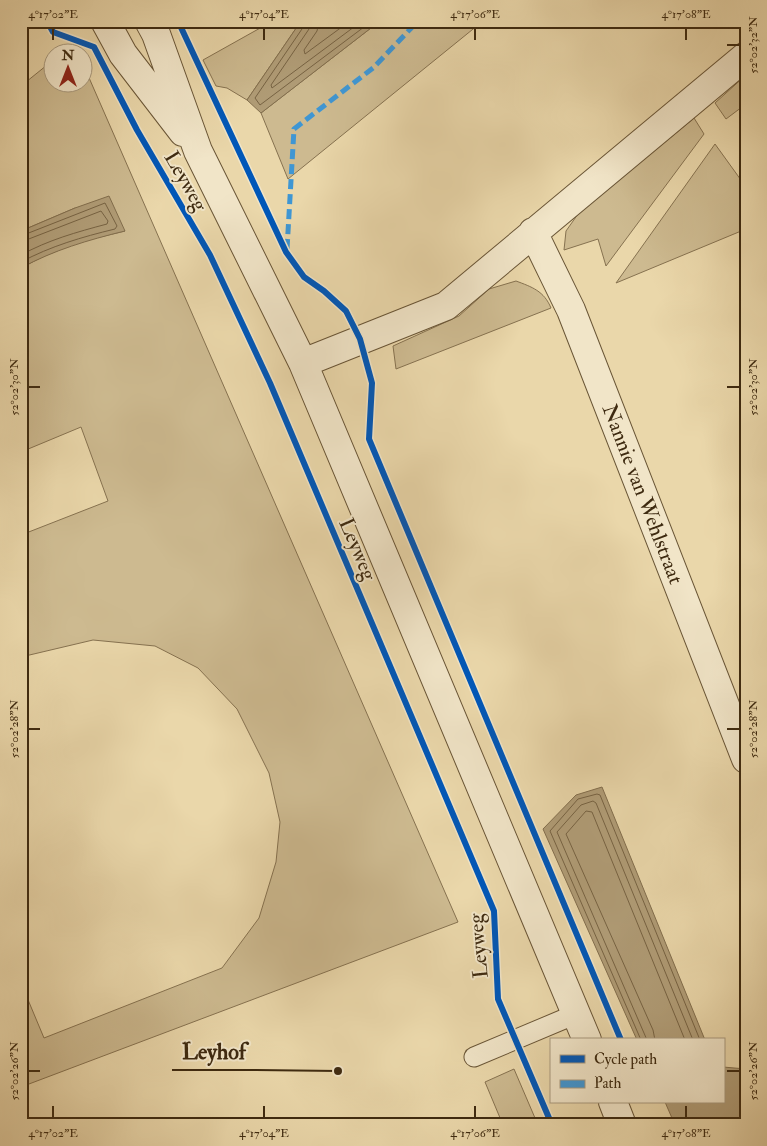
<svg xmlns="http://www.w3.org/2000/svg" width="767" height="1146" font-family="'IM FELL Double Pica',serif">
<rect width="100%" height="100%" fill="#ead7aa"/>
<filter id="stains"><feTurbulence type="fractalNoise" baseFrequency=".004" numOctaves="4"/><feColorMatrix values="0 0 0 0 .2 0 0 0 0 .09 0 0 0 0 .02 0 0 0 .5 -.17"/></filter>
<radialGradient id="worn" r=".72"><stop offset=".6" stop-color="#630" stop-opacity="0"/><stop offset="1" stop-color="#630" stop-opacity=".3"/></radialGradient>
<path fill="#cdba90" stroke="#867250" d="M 266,21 L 301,21 L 247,100 L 227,88 L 216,86 L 203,60 L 262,27 Z
M 380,21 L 483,21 L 288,179 L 261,113 Z
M 52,61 L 52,82 L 82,82 L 83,64 L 458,922 L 21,1087 L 21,983 L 44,1038 L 222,968 L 259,918 L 276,862 L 280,822 L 269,773 L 237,709 L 198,668 L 155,646 L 93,640 L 21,657 L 21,535 L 108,501 L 81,427 L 21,452 L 21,268 L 42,257 L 79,242 L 125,231 L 75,208 L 21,231 L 21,86 Z
M 746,75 L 746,104 L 726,119 L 715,103 Z
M 694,118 L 704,134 L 606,266 L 598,239 L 564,250 L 566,231 L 578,214 Z
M 715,144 L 746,187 L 746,229 L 616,283 Z
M 516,281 C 532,287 544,291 551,308 L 396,369 L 393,346 L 459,316 L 489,289 Z
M 514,1069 L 538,1125 L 503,1125 L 485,1082 Z"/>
<path fill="#b09c76" stroke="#826e4d" d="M 301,21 L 380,21 L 261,113 L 247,100 Z
M 109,196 L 125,231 C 88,240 54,250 21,268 L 21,231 L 75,208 Z
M 602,787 L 705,1040 L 637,1040 L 543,829 L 576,795 Z
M 723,1067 L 746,1069 L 746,1125 L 675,1125 L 665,1102 L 723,1102 Z"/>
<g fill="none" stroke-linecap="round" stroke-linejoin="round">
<path stroke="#776343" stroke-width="1" d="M 305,21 L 304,26 L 255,98 L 260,105 L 372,21
M 311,21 L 309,29 L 271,85 L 272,88 L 362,21
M 319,21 L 317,31 L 304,50 L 305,54 L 350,21
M 21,236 L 105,203 L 117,226 L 115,229 C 82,237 51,246 21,262
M 21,242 L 101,211 L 108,221 L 107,224 C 77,232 48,240 21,255
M 641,1040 L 550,831 L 578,799 L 597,794 L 600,795 L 700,1040
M 647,1040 L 557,832 L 581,805 L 593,801 L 596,803 L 693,1040
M 655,1040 L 653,1030 L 566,834 L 586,811 L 592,812 L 685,1040"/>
<g stroke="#695536" stroke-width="21">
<path id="service" d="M 474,1057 L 576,1014"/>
</g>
<g stroke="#695536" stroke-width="30">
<path id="minor" d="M 105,21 L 123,54 L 183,132
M 149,21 L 156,34 L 198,151 L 303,363 L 587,1040
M 533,232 L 571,310 L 746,759
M 303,363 L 446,306 L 746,56
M 613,1102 L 622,1125"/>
</g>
<use href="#service" stroke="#f1e5c8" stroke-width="19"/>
<use href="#minor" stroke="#f1e5c8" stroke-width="28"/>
<path stroke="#3f96d3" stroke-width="5" stroke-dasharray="10 5" stroke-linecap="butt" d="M 287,249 L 294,129 L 373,68 L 418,21"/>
<g stroke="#f1e5c8" stroke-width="9">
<path id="cycleway" d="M 47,21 L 53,32 L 94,47 L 137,130 L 210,255 L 270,383 L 494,911 L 498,999 L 552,1125
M 178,21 L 286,252 L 304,277 L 324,291 L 346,311 L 360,339 L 372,383 L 369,439 L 621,1040"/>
</g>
<use href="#cycleway" stroke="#0057b8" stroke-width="6"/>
</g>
<path fill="none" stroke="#3e2a10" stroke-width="2" d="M 53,28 L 53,40M 264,28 L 264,40M 475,28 L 475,40M 686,28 L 686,40M 727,45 L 740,45M 28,387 L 40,387M 727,387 L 740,387M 28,729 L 40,729M 727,729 L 740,729M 28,1071 L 40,1071M 727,1071 L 740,1071M 53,1106 L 53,1118M 264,1106 L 264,1118M 475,1106 L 475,1118M 686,1106 L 686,1118"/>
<g text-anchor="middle" stroke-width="4" stroke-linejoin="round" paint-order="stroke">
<g font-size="21" fill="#3e2a10" stroke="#f1e5c8">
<text transform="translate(186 181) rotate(60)" y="7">Leyweg</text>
<text transform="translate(643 494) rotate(69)" y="7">Nannie van Wehlstraat</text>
<text transform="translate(358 549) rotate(67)" y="7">Leyweg</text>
<text transform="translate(478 946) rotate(-95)" y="7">Leyweg</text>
</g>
</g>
<path fill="none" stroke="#3e2a10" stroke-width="2" d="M338 1071L256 1070H172"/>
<circle fill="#3e2a10" stroke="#f1e5c8" stroke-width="2" cx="338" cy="1071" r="5"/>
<g font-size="22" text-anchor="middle" font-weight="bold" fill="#3e2a10" stroke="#f1e5c8" stroke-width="4" stroke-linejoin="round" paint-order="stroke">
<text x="214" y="1059">Leyhof</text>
</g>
<rect width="767" height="1146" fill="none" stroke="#ead7aa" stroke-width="55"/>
<rect x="550" y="1038" width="175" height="65" fill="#f1e5c8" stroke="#a99a7e"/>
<rect x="560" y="1055" width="25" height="8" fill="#0057b8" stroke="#a99a7e"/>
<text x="594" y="1064" font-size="15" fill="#3e2a10">Cycle path</text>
<rect x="560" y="1080" width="25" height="8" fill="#3f96d3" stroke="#a99a7e"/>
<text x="594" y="1088" font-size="15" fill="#3e2a10">Path</text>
<g transform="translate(68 68)"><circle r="24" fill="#f1e5c8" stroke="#a99a7e"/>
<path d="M0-4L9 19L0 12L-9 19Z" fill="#8f2418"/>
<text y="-8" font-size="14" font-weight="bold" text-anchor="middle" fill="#3e2a10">N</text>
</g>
<rect x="28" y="28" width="712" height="1090" fill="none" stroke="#3e2a10" stroke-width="2"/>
<g font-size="12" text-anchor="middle" fill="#3e2a10">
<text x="53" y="18">4°17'02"E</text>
<text x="264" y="18">4°17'04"E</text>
<text x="475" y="18">4°17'06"E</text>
<text x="686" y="18">4°17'08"E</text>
<text transform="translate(753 45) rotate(-90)" y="4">52°02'32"N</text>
<text transform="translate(14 387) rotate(-90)" y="4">52°02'30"N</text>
<text transform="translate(753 387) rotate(-90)" y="4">52°02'30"N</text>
<text transform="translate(14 729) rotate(-90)" y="4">52°02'28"N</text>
<text transform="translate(753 729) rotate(-90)" y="4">52°02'28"N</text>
<text transform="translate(14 1071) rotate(-90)" y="4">52°02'26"N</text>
<text transform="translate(753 1071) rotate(-90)" y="4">52°02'26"N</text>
<text x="53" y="1137">4°17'02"E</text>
<text x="264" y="1137">4°17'04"E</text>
<text x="475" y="1137">4°17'06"E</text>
<text x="686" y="1137">4°17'08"E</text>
</g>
<rect width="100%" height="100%" filter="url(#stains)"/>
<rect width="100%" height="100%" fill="url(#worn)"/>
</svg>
